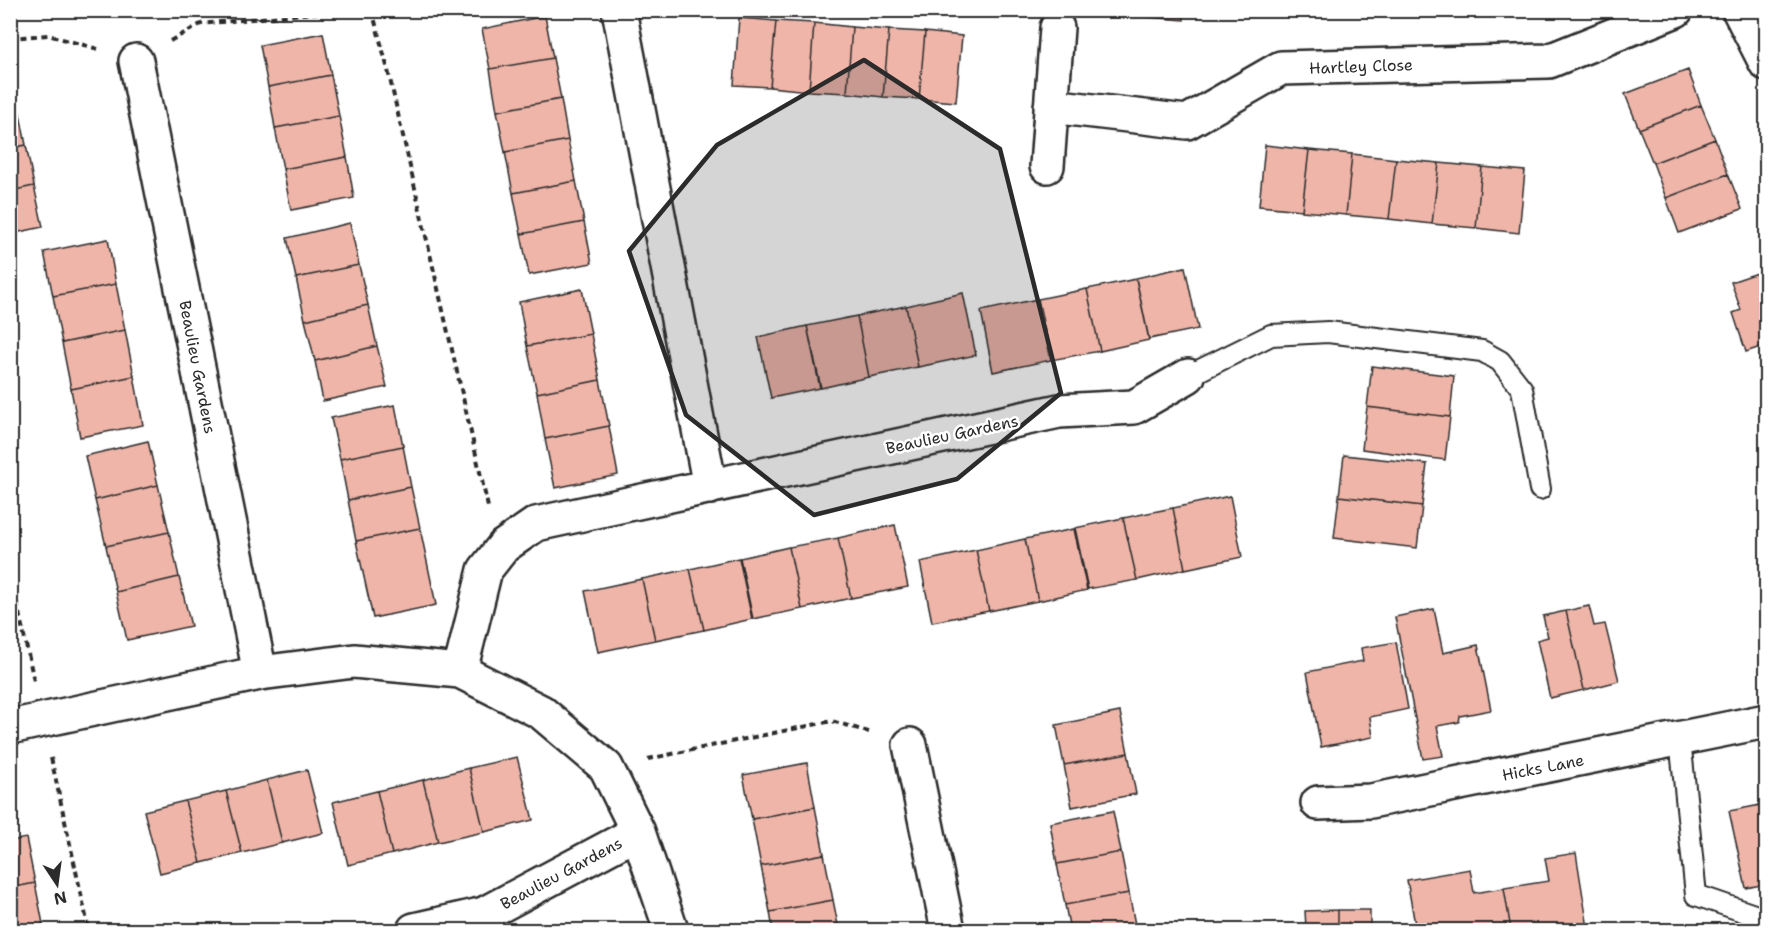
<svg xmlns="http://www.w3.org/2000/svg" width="1777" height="941" font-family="'Shantell Sans',sans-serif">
<rect width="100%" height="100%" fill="#fff"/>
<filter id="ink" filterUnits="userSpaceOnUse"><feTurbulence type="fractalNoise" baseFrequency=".0167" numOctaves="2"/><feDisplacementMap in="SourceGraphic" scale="12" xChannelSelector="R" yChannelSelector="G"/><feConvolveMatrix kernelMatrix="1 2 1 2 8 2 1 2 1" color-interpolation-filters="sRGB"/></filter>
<g filter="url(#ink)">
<path fill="#efb5a9" stroke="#2b2b2b" stroke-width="1.5" d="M 1110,10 L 1147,10 L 1147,17 L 1110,16 Z
M 1147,10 L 1184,10 L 1184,20 L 1147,17 Z
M 545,16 L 553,58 L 490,69 L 482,29 Z
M 739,18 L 776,21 L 770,87 L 734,85 Z
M 776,21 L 814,23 L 809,91 L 770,87 Z
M 814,23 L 852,27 L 847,93 L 809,91 Z
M 852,27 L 889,30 L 883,97 L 847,93 Z
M 889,30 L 925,32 L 919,99 L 883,97 Z
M 925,32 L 962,36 L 956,102 L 919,99 Z
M 323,33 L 331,75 L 268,87 L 260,45 Z
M 553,58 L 561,99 L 497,111 L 490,69 Z
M 10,70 L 18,104 L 10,106 Z
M 1688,70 L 1701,105 L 1639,129 L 1625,94 Z
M 331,75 L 339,116 L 275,128 L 268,87 Z
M 561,99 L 568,140 L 505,152 L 497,111 Z
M 18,104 L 26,145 L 10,148 L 10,106 Z
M 1701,105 L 1715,139 L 1653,163 L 1639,129 Z
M 339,116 L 347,157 L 283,169 L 275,128 Z
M 1715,139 L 1728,174 L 1666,198 L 1653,163 Z
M 568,140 L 576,181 L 513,193 L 505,152 Z
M 26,145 L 34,186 L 10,191 L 10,148 Z
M 1265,145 L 1309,150 L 1302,210 L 1259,206 Z
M 1309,150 L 1352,154 L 1346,215 L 1302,211 Z
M 1352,154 L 1396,159 L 1389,219 L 1346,215 Z
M 347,157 L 354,198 L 291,210 L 283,169 Z
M 1396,159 L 1439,163 L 1432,224 L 1389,219 Z
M 1439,163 L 1482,167 L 1476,228 L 1432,224 Z
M 1482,167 L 1525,171 L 1519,233 L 1476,228 Z
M 1728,174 L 1742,209 L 1679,233 L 1666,198 Z
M 576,181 L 584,222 L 521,234 L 513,193 Z
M 34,186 L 43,227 L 10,234 L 10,191 Z
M 584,222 L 592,263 L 529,275 L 521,234 Z
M 350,223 L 359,265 L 296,278 L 287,238 Z
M 108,239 L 116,284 L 53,296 L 44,252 Z
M 359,265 L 368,305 L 305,320 L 296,278 Z
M 1185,267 L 1198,329 L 1149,339 L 1136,278 Z
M 1766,270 L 1766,345 L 1746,352 L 1733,313 L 1741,310 L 1731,282 Z
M 1136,279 L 1149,340 L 1100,351 L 1087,289 Z
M 116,284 L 125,330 L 62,343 L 53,296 Z
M 582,289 L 591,334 L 527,346 L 519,302 Z
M 1087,289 L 1100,351 L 1051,360 L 1038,299 Z
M 963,293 L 976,355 L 918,367 L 906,306 Z
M 1038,299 L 1051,360 L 993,372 L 981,311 Z
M 368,305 L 377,346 L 315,361 L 305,320 Z
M 906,306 L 918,367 L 869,377 L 857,316 Z
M 857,316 L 869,377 L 821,388 L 807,326 Z
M 807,326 L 820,388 L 771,398 L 758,337 Z
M 125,330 L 134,376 L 71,389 L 62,343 Z
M 591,334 L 600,380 L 537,393 L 527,346 Z
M 377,346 L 387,387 L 323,401 L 315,361 Z
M 1372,366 L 1454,376 L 1450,417 L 1367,407 Z
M 134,376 L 143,425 L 80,437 L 71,389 Z
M 600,380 L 609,426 L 545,439 L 537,393 Z
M 395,405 L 403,446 L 340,459 L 331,418 Z
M 1367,407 L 1450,417 L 1445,460 L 1362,449 Z
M 609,426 L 618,475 L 555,488 L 545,439 Z
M 148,441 L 158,485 L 95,500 L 85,456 Z
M 403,446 L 411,487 L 348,500 L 340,459 Z
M 1344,455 L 1427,464 L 1422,506 L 1339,496 Z
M 158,485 L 169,532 L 106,546 L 95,500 Z
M 411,487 L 420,528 L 356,541 L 348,500 Z
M 1230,496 L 1242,557 L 1185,569 L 1173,508 Z
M 1339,496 L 1422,506 L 1417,548 L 1334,538 Z
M 1173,508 L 1185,569 L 1137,580 L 1123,518 Z
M 1123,518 L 1137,580 L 1088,589 L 1075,528 Z
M 895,525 L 908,587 L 851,598 L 838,538 Z
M 420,528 L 436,605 L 373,618 L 356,541 Z
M 1074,529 L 1087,590 L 1038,601 L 1025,539 Z
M 169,532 L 179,577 L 116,592 L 106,546 Z
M 838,538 L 851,598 L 802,609 L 789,547 Z
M 1025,539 L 1038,601 L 989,611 L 976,550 Z
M 789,547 L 802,609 L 753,619 L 740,558 Z
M 976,550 L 989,611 L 932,622 L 920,562 Z
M 739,558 L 752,619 L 704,630 L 690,569 Z
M 690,569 L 704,630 L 655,640 L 642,579 Z
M 179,577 L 191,626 L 127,640 L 116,592 Z
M 642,579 L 655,640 L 598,652 L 585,591 Z
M 1589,606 L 1594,626 L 1605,624 L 1619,681 L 1584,690 L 1566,611 Z
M 1434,609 L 1443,653 L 1478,645 L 1491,710 L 1460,716 L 1459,722 L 1437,726 L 1443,756 L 1423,759 L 1395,617 Z
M 1566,611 L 1584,690 L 1550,698 L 1537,640 L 1548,637 L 1543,616 Z
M 1396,642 L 1408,709 L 1370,717 L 1373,737 L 1321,747 L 1307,672 L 1363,661 L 1361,648 Z
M 1120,712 L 1128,753 L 1064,765 L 1056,725 Z
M 1128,753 L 1136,794 L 1072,807 L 1064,765 Z
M 517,757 L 533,820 L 484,832 L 469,768 Z
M 807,763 L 815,807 L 752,819 L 743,775 Z
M 469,768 L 484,832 L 438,842 L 423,780 Z
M 307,770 L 323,833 L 282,843 L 267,780 Z
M 267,780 L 282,843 L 242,853 L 226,791 Z
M 423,780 L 438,842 L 392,854 L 377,791 Z
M 226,791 L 242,853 L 201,863 L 185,801 Z
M 377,791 L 392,854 L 348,865 L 333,802 Z
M 185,801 L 201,863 L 160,873 L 144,811 Z
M 1766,804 L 1766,884 L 1746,888 L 1729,811 Z
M 815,807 L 824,854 L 761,866 L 752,819 Z
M 1113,811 L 1121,852 L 1057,864 L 1050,823 Z
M 26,838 L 35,883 L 10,888 L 10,841 Z
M 1121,852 L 1129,893 L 1065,905 L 1057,864 Z
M 1576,853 L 1588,928 L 1574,930 L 1511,930 L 1504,888 L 1549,881 L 1545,858 Z
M 824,854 L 833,900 L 770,912 L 761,866 Z
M 1470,869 L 1474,893 L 1504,888 L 1511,930 L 1416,930 L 1407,880 Z
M 35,883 L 44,929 L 10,930 L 10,888 Z
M 1129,893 L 1136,930 L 1070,930 L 1065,905 Z
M 833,900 L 839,930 L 773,930 L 770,912 Z
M 1338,910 L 1370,910 L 1370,927 L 1399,927 L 1399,930 L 1338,930 Z
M 1338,910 L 1338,930 L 1276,930 L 1276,929 L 1306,928 L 1305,911 Z"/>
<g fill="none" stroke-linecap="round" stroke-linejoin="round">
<g stroke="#2b2b2b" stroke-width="24">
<path id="lane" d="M 1188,376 L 1271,335 L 1328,332 L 1482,351 L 1500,361 L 1522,389 L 1540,489
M 1680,739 L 1696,895 L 1766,919"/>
</g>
<g stroke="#2b2b2b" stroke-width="38">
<path id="street" d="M 619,10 L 710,487
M 136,61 L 260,673
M 1051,106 L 1187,122 L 1281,68 L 1549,61 L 1676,10
M 1047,166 L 1057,28
M 460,671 L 485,570 L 504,546 L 536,524 L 1059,411 L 1134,407 L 1188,376
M 10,727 L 260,673 L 354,661 L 460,671 L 541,712 L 606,767 L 638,832 L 671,930
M 910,745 L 948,930
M 1318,803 L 1371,801 L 1766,721
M 414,930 L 484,914 L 638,832"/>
</g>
<g stroke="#2b2b2b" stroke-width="38">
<path id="secondary" d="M 1739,10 L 1766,63"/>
</g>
<path stroke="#2b2b2b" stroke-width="4" stroke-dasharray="6 4.5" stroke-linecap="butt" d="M 372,10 L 387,66 L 488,507
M 10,38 L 48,35 L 98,49
M 170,41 L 201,24 L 343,10
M 10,572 L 34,681
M 51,758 L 89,930
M 648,759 L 832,721 L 872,733"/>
<use href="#lane" stroke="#fff" stroke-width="20"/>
<use href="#street" stroke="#fff" stroke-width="33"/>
<use href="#secondary" stroke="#fff" stroke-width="33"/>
</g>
</g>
<path fill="#2b2b2b" fill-opacity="0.2" stroke="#2b2b2b" stroke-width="4.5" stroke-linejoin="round" d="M 864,60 L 1000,149 L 1061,393 L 957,479 L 814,515 L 686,415 L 629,251 L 717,145 Z"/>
<g text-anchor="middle" stroke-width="5" stroke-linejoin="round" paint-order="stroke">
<g font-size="16" fill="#2b2b2b" stroke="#fff">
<text transform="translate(1361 66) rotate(-2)" y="6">Hartley Close</text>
<text transform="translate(198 367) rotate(79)" y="6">Beaulieu Gardens</text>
<text transform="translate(952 434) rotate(-12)" y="6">Beaulieu Gardens</text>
<text transform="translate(1543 767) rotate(-11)" y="6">Hicks Lane</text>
<text transform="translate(561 873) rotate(-28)" y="6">Beaulieu Gardens</text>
</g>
</g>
<rect width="1777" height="941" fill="none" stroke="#fff" stroke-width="36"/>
<rect x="18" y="18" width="1741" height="905" fill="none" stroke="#2b2b2b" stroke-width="2" filter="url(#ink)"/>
<g transform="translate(57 884) rotate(167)" stroke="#ffffff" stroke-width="4.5" paint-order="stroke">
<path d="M0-4.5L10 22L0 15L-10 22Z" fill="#2b2b2b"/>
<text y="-9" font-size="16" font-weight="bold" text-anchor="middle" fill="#2b2b2b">N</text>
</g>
</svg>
